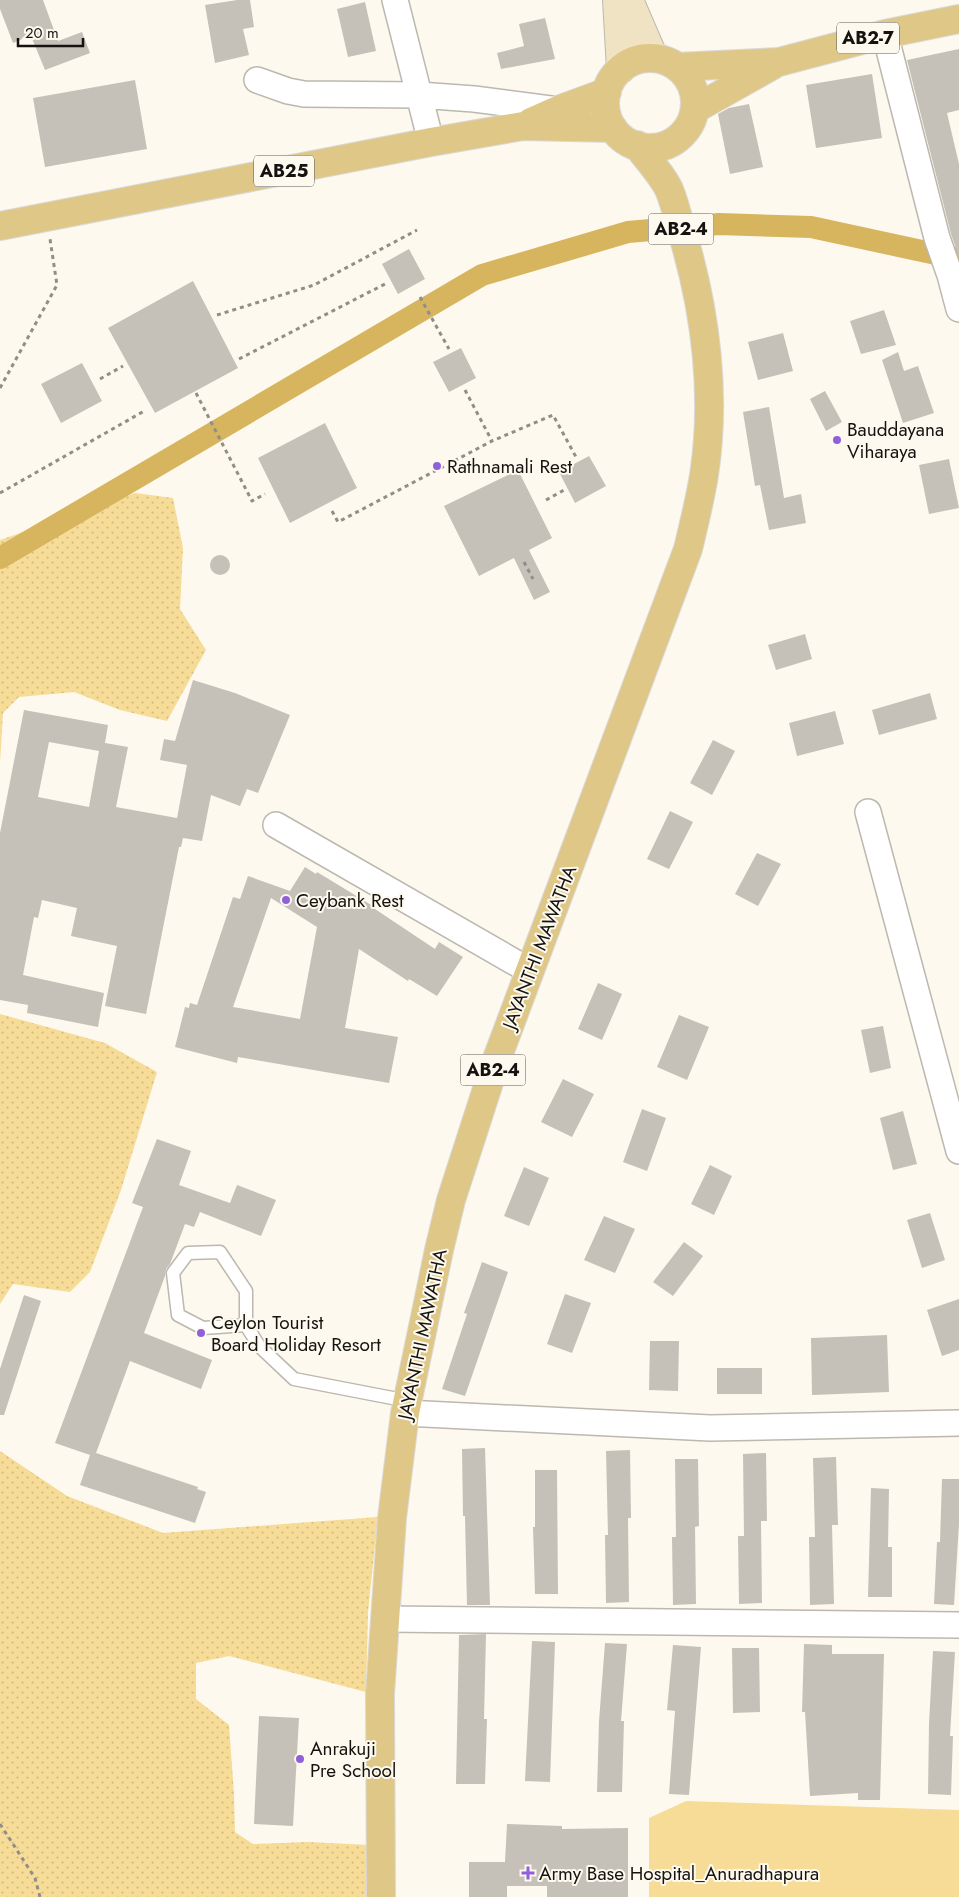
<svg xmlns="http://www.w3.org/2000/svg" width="959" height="1897" font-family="Jost,sans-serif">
<defs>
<pattern id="grass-dots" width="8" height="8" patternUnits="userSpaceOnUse" patternTransform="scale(1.25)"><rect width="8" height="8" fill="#f7dc98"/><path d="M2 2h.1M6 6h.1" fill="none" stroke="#d3bc82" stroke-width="1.8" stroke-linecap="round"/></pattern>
</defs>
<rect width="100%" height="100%" fill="#fdf9ef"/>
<path fill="url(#grass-dots)" d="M 135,493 L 173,498 L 183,548 L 180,609 L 206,650 L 167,721 L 120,710 L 74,692 L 19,697 L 3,713 L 0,763 L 0,540 Z
M 0,1014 L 105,1043 L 157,1072 L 121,1190 L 90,1272 L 70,1292 L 13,1284 L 0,1304 Z
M 0,1451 L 67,1496 L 163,1533 L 378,1517 L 368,1612 L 366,1692 L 229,1656 L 196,1663 L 196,1699 L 229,1725 L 234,1794 L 235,1832 L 253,1844 L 307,1842 L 370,1845 L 371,1897 L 0,1897 Z"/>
<path fill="#f7dc98" d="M 686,1801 L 959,1810 L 959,1897 L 649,1897 L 649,1818 Z"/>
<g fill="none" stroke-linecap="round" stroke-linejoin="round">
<path stroke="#d6b55e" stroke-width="22" d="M 0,558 L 482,275 L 628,232 L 719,224 L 811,227 L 959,259"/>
</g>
<path fill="#c5c1b8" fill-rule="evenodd" d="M 0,0 L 43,0 L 58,41 L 82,32 L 90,53 L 45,70 L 31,36 L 13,43 L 0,9 Z
M 237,0 L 250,0 L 254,27 L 243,29 L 249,55 L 215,63 L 205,5 Z
M 365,2 L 376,51 L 348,57 L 337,9 Z
M 545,18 L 555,59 L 501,69 L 497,53 L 524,46 L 519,24 Z
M 959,49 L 959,110 L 947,113 L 959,164 L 959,257 L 951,234 L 907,60 Z
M 872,74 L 882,138 L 816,148 L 806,85 Z
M 135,80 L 147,149 L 45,167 L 33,98 Z
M 749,104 L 763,167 L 730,174 L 718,114 L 729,108 Z
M 409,249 L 425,279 L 398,294 L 382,264 Z
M 193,281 L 238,368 L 155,413 L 108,328 Z
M 884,310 L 896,345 L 861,354 L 850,321 Z
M 783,333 L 793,371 L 758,380 L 748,342 Z
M 461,348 L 476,378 L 449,392 L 433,362 Z
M 898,352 L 904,371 L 918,366 L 934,413 L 903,423 L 882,360 Z
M 82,363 L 102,401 L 61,423 L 41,384 Z
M 825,391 L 842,422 L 826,431 L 810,399 Z
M 769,407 L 784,498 L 801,494 L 806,523 L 769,530 L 760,485 L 755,486 L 743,412 Z
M 325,423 L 357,488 L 290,523 L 258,458 Z
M 589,456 L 606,486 L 575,503 L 559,472 Z
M 949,459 L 959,508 L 929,514 L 919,465 Z
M 518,470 L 552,538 L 529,550 L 550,592 L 534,600 L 514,558 L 479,576 L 444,506 Z
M210 565a10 10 0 1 1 20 0a10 10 0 1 1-20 0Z
M 805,634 L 812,659 L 776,670 L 768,645 Z
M 193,680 L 235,693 L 290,715 L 258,793 L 247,789 L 240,806 L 211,795 L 202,841 L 183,838 L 181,847 L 179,847 L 146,1014 L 105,1006 L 117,946 L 71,936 L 77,908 L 42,900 L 38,918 L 34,917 L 23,975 L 104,993 L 98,1027 L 27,1013 L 28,1005 L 0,1000 L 0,833 L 24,710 L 108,725 L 105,743 L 128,747 L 116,807 L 177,818 L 187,765 L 160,760 L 164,739 L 175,741 ZM 49,742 L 99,751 L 89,807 L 38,797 Z
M 930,693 L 937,719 L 879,735 L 872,710 Z
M 835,711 L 844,744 L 797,756 L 789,723 Z
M 713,740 L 735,751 L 712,795 L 690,783 Z
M 670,811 L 693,822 L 669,869 L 647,859 Z
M 757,853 L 781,864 L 758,906 L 735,894 Z
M 305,867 L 316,874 L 317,872 L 373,906 L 372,907 L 435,949 L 439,942 L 463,957 L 437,996 L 409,979 L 408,981 L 359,949 L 345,1028 L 398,1037 L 389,1083 L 238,1057 L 237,1063 L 175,1047 L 185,1007 L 189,1008 L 190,1003 L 197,1005 L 233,897 L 240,899 L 248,876 L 290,891 ZM 271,898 L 317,927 L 300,1019 L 233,1007 Z
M 598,983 L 622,994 L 602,1040 L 578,1029 Z
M 679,1015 L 709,1027 L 687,1080 L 657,1067 Z
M 883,1026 L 891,1068 L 870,1073 L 861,1030 Z
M 563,1079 L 594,1094 L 572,1137 L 541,1122 Z
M 642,1109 L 666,1118 L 647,1171 L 623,1162 Z
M 903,1111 L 917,1164 L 893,1170 L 880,1118 Z
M 157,1139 L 191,1151 L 179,1185 L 230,1203 L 237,1185 L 276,1200 L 261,1236 L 200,1212 L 194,1227 L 185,1224 L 170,1264 L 166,1269 L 165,1276 L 144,1333 L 212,1360 L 201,1389 L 130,1361 L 96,1453 L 198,1487 L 197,1489 L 206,1492 L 195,1523 L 80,1485 L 90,1455 L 55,1443 L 143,1207 L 132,1203 Z
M 710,1165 L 732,1176 L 714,1215 L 691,1204 Z
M 524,1167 L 549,1178 L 529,1226 L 504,1216 Z
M 930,1213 L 945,1260 L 922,1268 L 907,1220 Z
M 604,1216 L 635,1229 L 615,1273 L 584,1260 Z
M 684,1242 L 703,1256 L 673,1296 L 653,1282 Z
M 482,1262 L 508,1272 L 465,1396 L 442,1389 L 467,1314 L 464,1313 Z
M 565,1294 L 591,1303 L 572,1353 L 547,1344 Z
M 24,1295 L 41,1301 L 4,1415 L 0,1415 L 0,1369 Z
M 959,1299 L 959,1350 L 942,1356 L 927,1310 Z
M 887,1335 L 889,1392 L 812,1395 L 811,1338 Z
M 650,1341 L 679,1341 L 678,1391 L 649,1390 Z
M 717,1368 L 762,1368 L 762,1394 L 717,1394 Z
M 485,1448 L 490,1605 L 467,1605 L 465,1516 L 463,1516 L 462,1449 Z
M 630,1450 L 631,1518 L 628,1518 L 629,1602 L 606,1603 L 605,1535 L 608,1535 L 606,1451 Z
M 766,1453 L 767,1521 L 761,1521 L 762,1603 L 739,1604 L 738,1536 L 744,1536 L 743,1454 Z
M 836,1457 L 838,1525 L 832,1525 L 834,1604 L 810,1605 L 809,1537 L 815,1537 L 813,1458 Z
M 675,1459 L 698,1459 L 699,1526 L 695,1527 L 696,1604 L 673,1605 L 672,1537 L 676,1537 Z
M 535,1470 L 557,1470 L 558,1594 L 535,1594 L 533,1527 L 535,1527 Z
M 942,1479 L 959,1479 L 959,1524 L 954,1605 L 934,1604 L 937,1542 L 940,1542 Z
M 871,1488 L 889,1489 L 888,1547 L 892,1547 L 892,1597 L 868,1597 Z
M 486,1634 L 484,1719 L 487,1719 L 485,1784 L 456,1784 L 459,1635 Z
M 532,1641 L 555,1642 L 550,1782 L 525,1781 Z
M 605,1643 L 627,1644 L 621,1721 L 624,1721 L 622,1792 L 597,1792 L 599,1721 Z
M 804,1644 L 832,1645 L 832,1654 L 884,1654 L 880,1800 L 858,1800 L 858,1793 L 810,1796 L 805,1712 L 802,1712 Z
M 673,1645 L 701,1647 L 689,1795 L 669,1794 L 675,1711 L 667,1710 Z
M 732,1648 L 759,1648 L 760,1712 L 733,1713 Z
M 933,1651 L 955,1652 L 950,1736 L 953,1736 L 951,1795 L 928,1794 L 929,1723 Z
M 259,1716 L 299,1718 L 293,1826 L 254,1824 Z
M 507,1824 L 562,1826 L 562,1829 L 628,1828 L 628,1897 L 547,1897 L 547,1886 L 507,1886 L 507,1897 L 469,1897 L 469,1862 L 505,1862 Z"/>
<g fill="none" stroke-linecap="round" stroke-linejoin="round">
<g stroke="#bcb8af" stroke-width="15">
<path id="lane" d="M 246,1325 L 203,1328 L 178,1315 L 173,1273 L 188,1253 L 220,1252 L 246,1291 L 246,1325 L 259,1346 L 294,1379 L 408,1401"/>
</g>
<g stroke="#bcb8af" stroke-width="28">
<path id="street" d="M 395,0 L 431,142
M 885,34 L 937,238 L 950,275 L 959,309
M 257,80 L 288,91 L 304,94 L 419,95 L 474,99 L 558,110
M 868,812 L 959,1151
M 276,825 L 530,971
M 405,1413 L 710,1428 L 959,1423
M 385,1619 L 959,1625"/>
</g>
<g stroke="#bcb8af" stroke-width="30">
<path id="secondary" d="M 617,0 L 621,69
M 629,0 L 654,58"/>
</g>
<g stroke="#d9d9d9" stroke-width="30">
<path id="primary" d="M605 103a45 45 0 1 1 90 0a45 45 0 1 1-90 0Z
M 677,67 L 779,62 L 885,34 L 959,19
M 695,109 L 773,65
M 531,122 L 558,110 L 607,92
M 0,226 L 431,142 L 523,126 L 613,128
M 381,1897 L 380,1694 L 392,1518 L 405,1413 L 439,1250 L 451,1200 L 495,1064 L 688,549 C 694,524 700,500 704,475 C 716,397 706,314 684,239 C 679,223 676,207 670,192 C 665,178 646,158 637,145"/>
</g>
<path stroke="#918e87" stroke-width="3" stroke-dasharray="4 4" stroke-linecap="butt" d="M 420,297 L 449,349
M 217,315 L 314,285 L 417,230
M 239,359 L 385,284
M 100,379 L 123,366
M 0,388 L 57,285 L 50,239
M 465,390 L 492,441
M 196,393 L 252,501 L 265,494
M 0,493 L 146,410
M 546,500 L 566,489
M 332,511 L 338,522 L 492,441 L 553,415 L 576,457
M 524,562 L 533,579
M 0,1824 L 35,1878 L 40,1897"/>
<use href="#lane" stroke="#fff" stroke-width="12"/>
<use href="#street" stroke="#fff" stroke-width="25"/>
<use href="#secondary" stroke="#efe3c3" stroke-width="28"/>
<use href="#primary" stroke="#dfc887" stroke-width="28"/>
</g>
<g fill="#9060da" stroke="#fdf9ef" stroke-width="2">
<circle cx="837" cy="440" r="5"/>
<circle cx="437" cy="466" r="5"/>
<circle cx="286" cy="900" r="5"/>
<circle cx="201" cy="1333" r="5"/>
<circle cx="300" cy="1759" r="5"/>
<path d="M525.5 1865.5h5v5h5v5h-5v5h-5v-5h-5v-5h5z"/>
</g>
<g text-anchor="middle" stroke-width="4" stroke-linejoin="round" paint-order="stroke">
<g fill="#fdf9ef" stroke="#5a5852" stroke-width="1">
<rect x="837" y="22.5" width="62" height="31" rx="4"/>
<rect x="254" y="155.5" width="60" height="31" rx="4"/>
<rect x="648.5" y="213.5" width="65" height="31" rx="4"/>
<rect x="460.5" y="1054.5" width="65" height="31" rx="4"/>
</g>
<g font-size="18" font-weight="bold" fill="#14130f">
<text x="868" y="44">AB2-7</text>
<text x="284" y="177">AB25</text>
<text x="681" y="235">AB2-4</text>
<text x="493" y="1076">AB2-4</text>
</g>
<g font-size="19" fill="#14130f" stroke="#fdf9ef" text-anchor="start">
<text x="847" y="436">Bauddayana<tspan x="847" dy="22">Viharaya</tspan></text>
<text x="447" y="473">Rathnamali Rest</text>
<text x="296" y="907">Ceybank Rest</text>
<text x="211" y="1329">Ceylon Tourist<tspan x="211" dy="22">Board Holiday Resort</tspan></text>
<text x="310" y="1755">Anrakuji<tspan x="310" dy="22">Pre School</tspan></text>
<text x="539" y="1880">Army Base Hospital_Anuradhapura</text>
</g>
<g font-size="19" fill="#14130f" stroke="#fdf9ef">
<text transform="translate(539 947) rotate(-69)" y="7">JAYANTHI MAWATHA</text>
<text transform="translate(422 1334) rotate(-78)" y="7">JAYANTHI MAWATHA</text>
</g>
</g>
<path d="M18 38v8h65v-8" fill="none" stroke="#14130f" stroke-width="2.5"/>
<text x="25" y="38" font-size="15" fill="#14130f" stroke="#fdf9ef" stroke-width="4" paint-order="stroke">20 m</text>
</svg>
